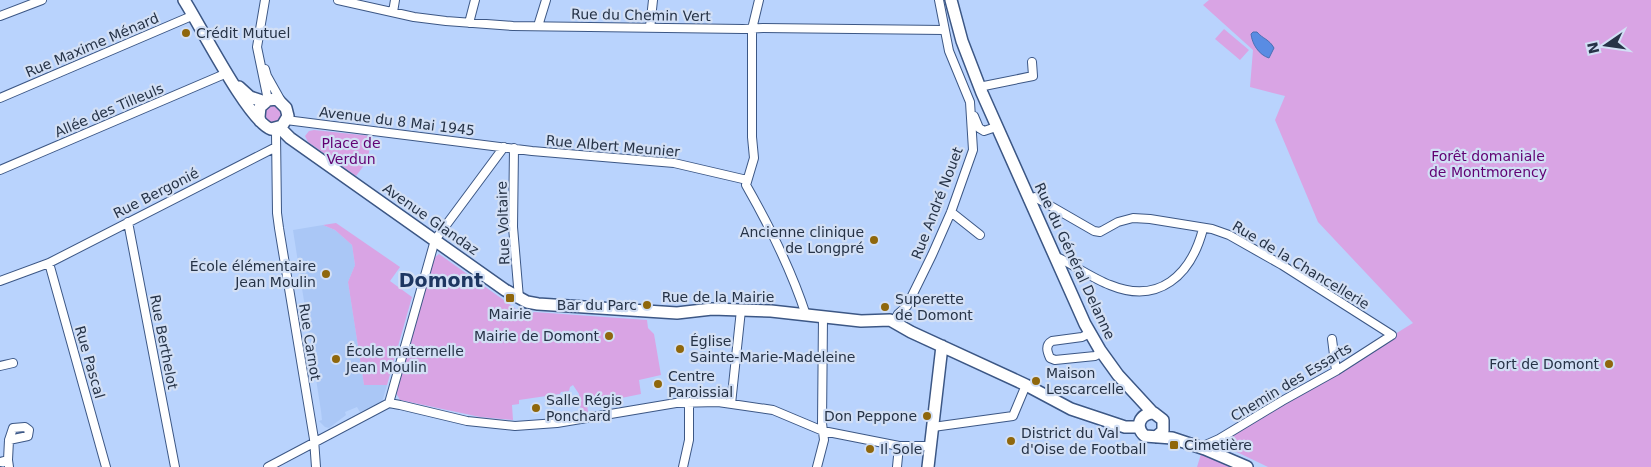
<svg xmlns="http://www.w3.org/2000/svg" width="1651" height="467" font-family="'DejaVu Sans',sans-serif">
<rect width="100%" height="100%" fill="#b9d3fd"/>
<path fill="#aac7f6" d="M 323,225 L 335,230 L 352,245 L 355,265 L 348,282 L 364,385 L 387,385 L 382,402 L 360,412 L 357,407 L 345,412 L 346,415 L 329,428 L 325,427 L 319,421 L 322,420 L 321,411 L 293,230 Z"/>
<path fill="#d9a4e4" d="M 1209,0 L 1651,0 L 1651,467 L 1268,467 L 1218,443 L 1413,323 L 1318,222 L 1275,120 L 1285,96 L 1250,87 L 1253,50 L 1203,5 Z
M 1224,29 L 1249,50 L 1240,60 L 1215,39 Z
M264 114a9 9 0 1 1 18 0a9 9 0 1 1-18 0Z
M 314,130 L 371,136 L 368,160 L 356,176 L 308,142 L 305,136 L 309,131 Z
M 336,223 L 400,267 L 390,281 L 412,297 L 387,385 L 364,385 L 348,282 L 355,265 L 352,245 L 335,230 L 323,225 Z
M 439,254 L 519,311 L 523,316 L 529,316 L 534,312 L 647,320 L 648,328 L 654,334 L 661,375 L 639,380 L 641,394 L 587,405 L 588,412 L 581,413 L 579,394 L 573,385 L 570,387 L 569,391 L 561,392 L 560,394 L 519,400 L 519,404 L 512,405 L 513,420 L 480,417 L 400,400 L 396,393 L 434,258 Z
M 1201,454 L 1230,467 L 1197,467 Z"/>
<path fill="#598ce3" stroke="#4a71b4" d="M 1253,32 L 1257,32 C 1263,39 1269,39 1274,48 L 1269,58 C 1259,55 1252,44 1251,34 Z"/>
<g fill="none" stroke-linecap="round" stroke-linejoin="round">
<g stroke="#3c5785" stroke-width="10">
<path id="street" d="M 265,0 L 257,47 L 268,100
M 338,0 L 414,17 L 446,21 L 513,26 L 743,29 L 763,28 L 944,30
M 759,0 L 752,29 L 752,137 L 754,158 L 746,185 C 770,227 791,269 806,315
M 393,12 L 395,0
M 0,16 L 42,0
M 469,23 L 475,0
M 538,26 L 546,0
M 650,28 L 653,0
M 265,69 L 267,76 L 281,101
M 979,87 L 1033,76 L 1032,62
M 0,98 L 194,15
M 974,116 L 979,128 L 984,131 L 996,127
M 286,120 L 532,151 L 674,163 L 747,180
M 271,129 L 276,133 L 277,213 L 279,228 L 314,439 L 316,467
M 514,148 L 513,227 L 519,298
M 0,170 L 227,73
M 1028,199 L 1035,197 L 1094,231 L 1100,232 L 1118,222 L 1133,218 L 1150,219 L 1212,229 L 1229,235 L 1282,265 L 1392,335 L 1336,371 L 1282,401 L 1219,439 L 1201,447
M 951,212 L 980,235
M 128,222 L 175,467
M 1056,259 L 1059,258 C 1075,266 1094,279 1110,285 C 1159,305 1191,275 1203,229
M 49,263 L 106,467
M 0,281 L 49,263 L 276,147
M 894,321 L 898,314 L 907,306 L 932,255 L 951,212 L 973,150 L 970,102 L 949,51 L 939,0
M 1090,333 L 1082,337 L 1052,341 C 1045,345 1047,351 1050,358 L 1055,360 L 1095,356 L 1102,352
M 1332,339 L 1336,371
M 0,366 L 13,363
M 389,403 L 400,405 L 467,421 L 515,426 L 557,423 L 676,403 L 718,402 L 773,410 L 823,431 L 899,446 L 930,446
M 389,403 L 435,240 L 504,147
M 731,404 L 741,310
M 933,427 L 1013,416 L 1026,385
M 8,460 L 9,440 L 28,436 L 29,430 L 25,427 L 13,428 L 9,440
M 0,462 L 8,460 L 9,467
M 268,467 L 389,403
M 683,467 L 689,440 L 689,402
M 817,467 L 824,440 L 822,423 L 823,317
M 897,467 L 899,446"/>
</g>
<g stroke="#3c5785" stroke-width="14">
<path id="secondary" d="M 184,0 C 200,25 249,122 271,129 L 282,126 L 288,116 L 286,108 L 277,99 L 268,100 L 260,107 L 259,117 L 260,121
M 951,0 L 962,41 L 982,93 L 1085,324 L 1100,350 L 1118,375 L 1153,413
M 239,87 L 250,97 L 265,102
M 279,127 L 290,138 L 505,290 L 527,302 L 538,304 L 677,313 L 712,309 L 741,310 L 771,311 L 861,321 L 890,320 L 911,332 L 1026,385 L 1071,409 L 1125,427 L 1139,427
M 1156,437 L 1163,431 L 1163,420 L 1154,413 C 1140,413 1134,427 1145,436 L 1172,438 L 1205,449 L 1247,467
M 928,467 L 942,346"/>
</g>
<use href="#street" stroke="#fff" stroke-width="8"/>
<use href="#secondary" stroke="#fff" stroke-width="11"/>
</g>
<g fill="#8f670c" stroke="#d2dff5" stroke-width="2">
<circle cx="186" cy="33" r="5"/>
<circle cx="874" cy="240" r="5"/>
<circle cx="326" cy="274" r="5"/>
<rect x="505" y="293" width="10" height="10" rx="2.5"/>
<circle cx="647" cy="305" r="5"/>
<circle cx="885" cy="307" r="5"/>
<circle cx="609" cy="336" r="5"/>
<circle cx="680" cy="349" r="5"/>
<circle cx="336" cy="359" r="5"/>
<circle cx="1609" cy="364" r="5"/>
<circle cx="1036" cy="381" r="5"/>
<circle cx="658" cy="384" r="5"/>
<circle cx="536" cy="408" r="5"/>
<circle cx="927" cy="416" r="5"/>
<circle cx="1011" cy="441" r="5"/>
<rect x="1169" y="440" width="10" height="10" rx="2.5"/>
<circle cx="870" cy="449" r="5"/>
</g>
<g text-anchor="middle" stroke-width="4.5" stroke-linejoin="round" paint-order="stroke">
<g font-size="14" fill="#263347" stroke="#d2dff5">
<text transform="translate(641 15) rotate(1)" y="5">Rue du Chemin Vert</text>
<text transform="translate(92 45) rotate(-23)" y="5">Rue Maxime Ménard</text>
<text transform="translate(109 110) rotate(-23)" y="5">Allée des Tilleuls</text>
<text transform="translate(397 121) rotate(7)" y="5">Avenue du 8 Mai 1945</text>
<text transform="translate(613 146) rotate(5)" y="5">Rue Albert Meunier</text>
<text transform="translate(156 193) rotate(-27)" y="5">Rue Bergonié</text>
<text transform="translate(937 203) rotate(-69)" y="5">Rue André Nouet</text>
<text transform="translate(431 219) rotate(35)" y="5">Avenue Glandaz</text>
<text transform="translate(503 223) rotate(-92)" y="5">Rue Voltaire</text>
<text transform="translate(1075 261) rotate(65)" y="5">Rue du Général Delanne</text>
<text transform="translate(1301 265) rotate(31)" y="5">Rue de la Chancellerie</text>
<text x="718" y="302">Rue de la Mairie</text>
<text transform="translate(164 342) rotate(79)" y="5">Rue Berthelot</text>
<text transform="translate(310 342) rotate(81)" y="5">Rue Carnot</text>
<text transform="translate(90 362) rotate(74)" y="5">Rue Pascal</text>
<text transform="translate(1291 382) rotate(-31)" y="5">Chemin des Essarts</text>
</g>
<g font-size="14" fill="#263347" stroke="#d2dff5" text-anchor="start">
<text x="196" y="38">Crédit Mutuel</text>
<text x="864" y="237" text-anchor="end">Ancienne clinique<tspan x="864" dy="16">de Longpré</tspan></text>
<text x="316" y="271" text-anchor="end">École élémentaire<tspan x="316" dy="16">Jean Moulin</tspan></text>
<text x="895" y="304">Superette<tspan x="895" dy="16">de Domont</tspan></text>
<text x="637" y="310" text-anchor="end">Bar du Parc</text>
<text x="510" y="319" text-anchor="middle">Mairie</text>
<text x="599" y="341" text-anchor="end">Mairie de Domont</text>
<text x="690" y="346">Église<tspan x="690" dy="16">Sainte-Marie-Madeleine</tspan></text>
<text x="346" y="356">École maternelle<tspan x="346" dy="16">Jean Moulin</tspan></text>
<text x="1599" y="369" text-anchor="end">Fort de Domont</text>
<text x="1046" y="378">Maison<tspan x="1046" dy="16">Lescarcelle</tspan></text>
<text x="668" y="381">Centre<tspan x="668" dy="16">Paroissial</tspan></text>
<text x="546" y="405">Salle Régis<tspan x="546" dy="16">Ponchard</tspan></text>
<text x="917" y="421" text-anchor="end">Don Peppone</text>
<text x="1021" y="438">District du Val<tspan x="1021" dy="16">d'Oise de Football</tspan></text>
<text x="1184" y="450">Cimetière</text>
<text x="880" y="454">Il Sole</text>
</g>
<g font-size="14" fill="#610072" stroke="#d2dff5">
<text x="351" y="148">Place de<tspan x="351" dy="16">Verdun</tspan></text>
<text x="1488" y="161">Forêt domaniale<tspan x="1488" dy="16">de Montmorency</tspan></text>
</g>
<g font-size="19" font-weight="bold" fill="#1d3661" stroke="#d2dff5">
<text x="441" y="287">Domont</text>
</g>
</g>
<g transform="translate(1606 45) rotate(257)" stroke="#d2dff5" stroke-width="4" paint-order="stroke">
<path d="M0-4L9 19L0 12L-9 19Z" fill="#263347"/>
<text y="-8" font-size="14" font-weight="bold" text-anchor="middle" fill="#263347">N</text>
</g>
</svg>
